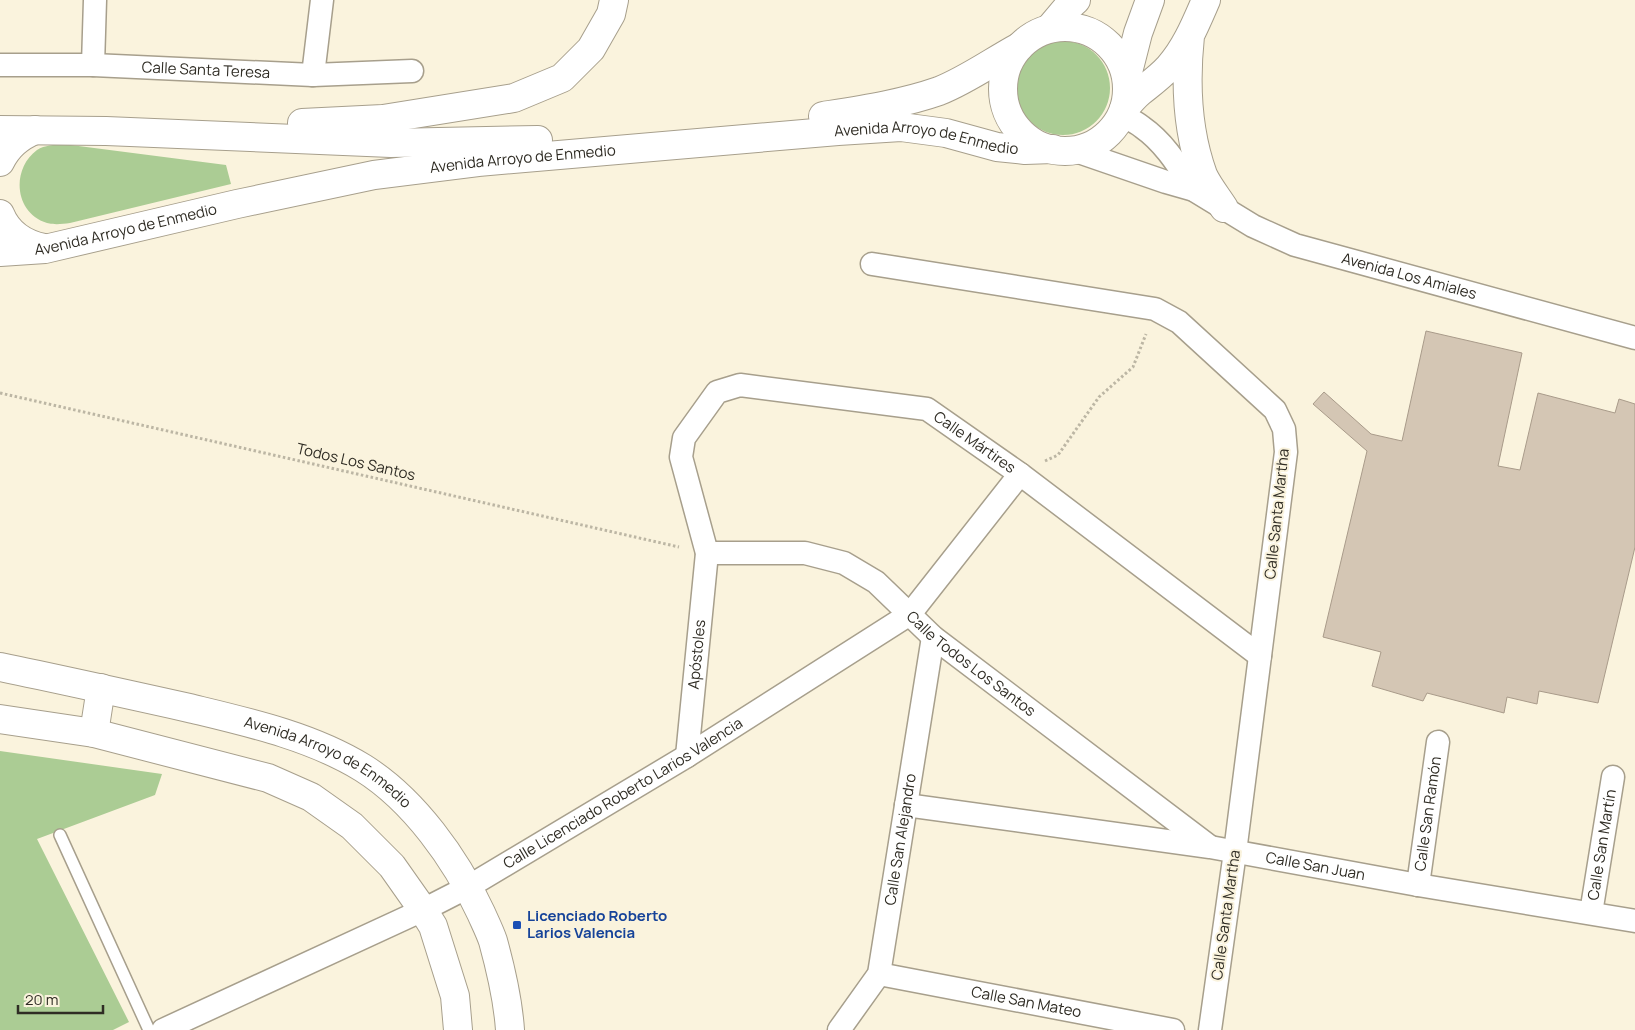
<svg xmlns="http://www.w3.org/2000/svg" width="1635" height="1030" font-family="Manrope,sans-serif">
<rect width="100%" height="100%" fill="#faf3dd"/>
<path fill="#abcc94" d="M1016 88a47 47 0 1 1 94 0a47 47 0 1 1-94 0Z
M 63,144 L 226,165 L 231,184 L 70,223 C 62,224 55,225 47,223 C 14,213 11,169 37,150 C 45,145 54,145 63,144 Z
M 0,751 L 162,774 L 155,795 L 37,839 L 129,1022 L 113,1030 L 0,1030 Z"/>
<path fill="#d4c6b4" stroke="#a99b8a" d="M 1426,331 L 1522,353 L 1498,466 L 1520,470 L 1538,393 L 1615,413 L 1619,399 L 1635,404 L 1635,547 L 1598,703 L 1539,691 L 1537,704 L 1507,697 L 1504,713 L 1427,693 L 1423,701 L 1372,686 L 1381,652 L 1323,637 L 1367,451 L 1313,404 L 1324,392 L 1371,434 L 1402,441 Z"/>
<g fill="none" stroke-linecap="round" stroke-linejoin="round">
<g stroke="#a79f8c" stroke-width="14">
<path id="lane" d="M 60,835 L 149,1030"/>
</g>
<g stroke="#a79f8c" stroke-width="25">
<g id="street">
<path id="s1" d="M 0,65 L 93,65 L 313,75 L 412,71"/>
<path d="M 93,65 L 95,0"/>
<path d="M 313,75 L 322,0"/>
<path d="M 1122,115 C 1129,119 1136,122 1142,127 C 1165,143 1179,167 1194,190"/>
<path id="s2" d="M 1073,150 L 1166,182 L 1194,190 L 1253,226 L 1295,245 L 1635,338"/>
<path d="M 872,264 L 1155,309 L 1179,322 L 1275,410 L 1284,429 L 1286,452 L 1235,852 L 1210,1030"/>
<path id="s3" d="M 707,553 L 805,553 L 844,563 L 876,582 L 933,637 L 1209,846"/>
<path id="s4" d="M 687,756 L 707,553 L 681,457 L 684,438 L 717,392 L 740,385 L 927,409 L 1020,474 L 1260,656"/>
<path id="s5" d="M 906,805 L 1210,847 L 1418,885 L 1635,921"/>
<path id="s6" d="M 1418,885 L 1438,742"/>
<path id="s7" d="M 1591,913 L 1613,777"/>
<path id="s8" d="M 879,974 L 1173,1030"/>
<path id="s9" d="M 163,1030 L 423,910 L 468,887 L 687,756 L 910,614 L 1020,474"/>
<path id="s10" d="M 839,1030 L 879,974 L 933,637"/>
</g>
</g>
<g stroke="#a79f8c" stroke-width="30">
<g id="secondary">
<circle cx="1065" cy="89" r="62"/>
<path d="M 1050,28 L 1066,9 L 1076,0"/>
<path d="M 1127,76 L 1138,33 L 1150,0"/>
<path d="M 823,116 C 861,110 902,104 939,91 C 967,80 993,61 1019,47"/>
<path d="M 302,123 L 383,119 L 514,98 L 562,78 L 591,49 L 611,14 L 614,0"/>
<path d="M 0,130 L 106,131 L 391,143 L 538,140"/>
<path d="M 0,162 C 8,146 19,137 35,130"/>
<path d="M 0,214 C 8,234 24,244 44,248"/>
<path id="s11" d="M 0,252 L 45,249 L 237,204 L 374,175 L 478,162 L 838,131 L 901,127 L 946,133 L 997,147 L 1025,150 L 1053,149"/>
<path id="s12" d="M 0,667 C 63,680 126,694 189,708 C 247,722 311,736 363,768 C 414,800 456,859 481,913 C 485,922 490,932 493,941 C 501,970 508,1000 510,1030"/>
<path d="M 0,719 L 94,733 L 268,778 L 311,797 L 352,826 L 392,866 L 423,910 L 433,926 L 455,996 L 458,1030"/>
<path d="M 94,733 L 101,688"/>
</g>
</g>
<g stroke="#a79f8c" stroke-width="30">
<path id="highway" d="M 1190,36 C 1185,83 1187,131 1203,175 C 1208,186 1217,197 1224,208
M 1124,109 C 1129,103 1134,97 1140,92 C 1150,84 1160,77 1169,67 C 1186,48 1196,23 1206,0"/>
</g>
<path stroke="#bcb6a4" stroke-width="3" stroke-dasharray="2.5 2.5" stroke-linecap="butt" d="M 0,393 L 679,547
M 1045,461 L 1058,455 L 1099,397 L 1133,367 L 1146,334"/>
<use href="#lane" stroke="#fff" stroke-width="11"/>
<use href="#street" stroke="#fff" stroke-width="22"/>
<use href="#secondary" stroke="#fff" stroke-width="28"/>
<use href="#highway" stroke="#fff" stroke-width="28"/>
</g>
<rect fill="#1a4fb4" stroke="#faf3dd" stroke-width="2" x="512" y="920" width="10" height="10" rx="2.5"/>
<g text-anchor="middle" stroke-width="4" stroke-linejoin="round" paint-order="stroke">
<g font-size="15" fill="#2f2c24" stroke="#faf3dd">
<text dy="5" stroke="none"><textPath href="#s1" startOffset="206">Calle Santa Teresa</textPath></text>
<text dy="5" stroke="none"><textPath href="#s11" startOffset="938">Avenida Arroyo de Enmedio</textPath></text>
<text dy="5" stroke="none"><textPath href="#s11" startOffset="532">Avenida Arroyo de Enmedio</textPath></text>
<text dy="5" stroke="none"><textPath href="#s11" startOffset="128">Avenida Arroyo de Enmedio</textPath></text>
<text dy="5" stroke="none"><textPath href="#s2" startOffset="361">Avenida Los Amiales</textPath></text>
<text dy="5" stroke="none"><textPath href="#s4" startOffset="650">Calle Mártires</textPath></text>
<text transform="translate(356 462) rotate(13)" y="5">Todos Los Santos</text>
<text transform="translate(1277 514) rotate(-84)" y="5">Calle Santa Martha</text>
<text dy="5" stroke="none"><textPath href="#s4" startOffset="102">Apóstoles</textPath></text>
<text dy="5" stroke="none"><textPath href="#s3" startOffset="301">Calle Todos Los Santos</textPath></text>
<text dy="5" stroke="none"><textPath href="#s12" startOffset="344">Avenida Arroyo de Enmedio</textPath></text>
<text dy="5" stroke="none"><textPath href="#s9" startOffset="518">Calle Licenciado Roberto Larios Valencia</textPath></text>
<text dy="5" stroke="none"><textPath href="#s6" startOffset="72">Calle San Ramón</textPath></text>
<text dy="5" stroke="none"><textPath href="#s10" startOffset="205">Calle San Alejandro</textPath></text>
<text dy="5" stroke="none"><textPath href="#s7" startOffset="69">Calle San Martín</textPath></text>
<text dy="5" stroke="none"><textPath href="#s5" startOffset="414">Calle San Juan</textPath></text>
<text transform="translate(1226 915) rotate(-82)" y="5">Calle Santa Martha</text>
<text dy="5" stroke="none"><textPath href="#s8" startOffset="150">Calle San Mateo</textPath></text>
</g>
<g font-size="15" font-weight="bold" fill="#164399" stroke="#faf3dd" text-anchor="start">
<text x="527" y="921">Licenciado Roberto<tspan x="527" dy="17">Larios Valencia</tspan></text>
</g>
</g>
<path d="M18 1005v8h85v-8" fill="none" stroke="#2f2c24" stroke-width="2.5"/>
<text x="25" y="1005" font-size="15" fill="#2f2c24" stroke="#faf3dd" stroke-width="4" paint-order="stroke">20 m</text>
</svg>
